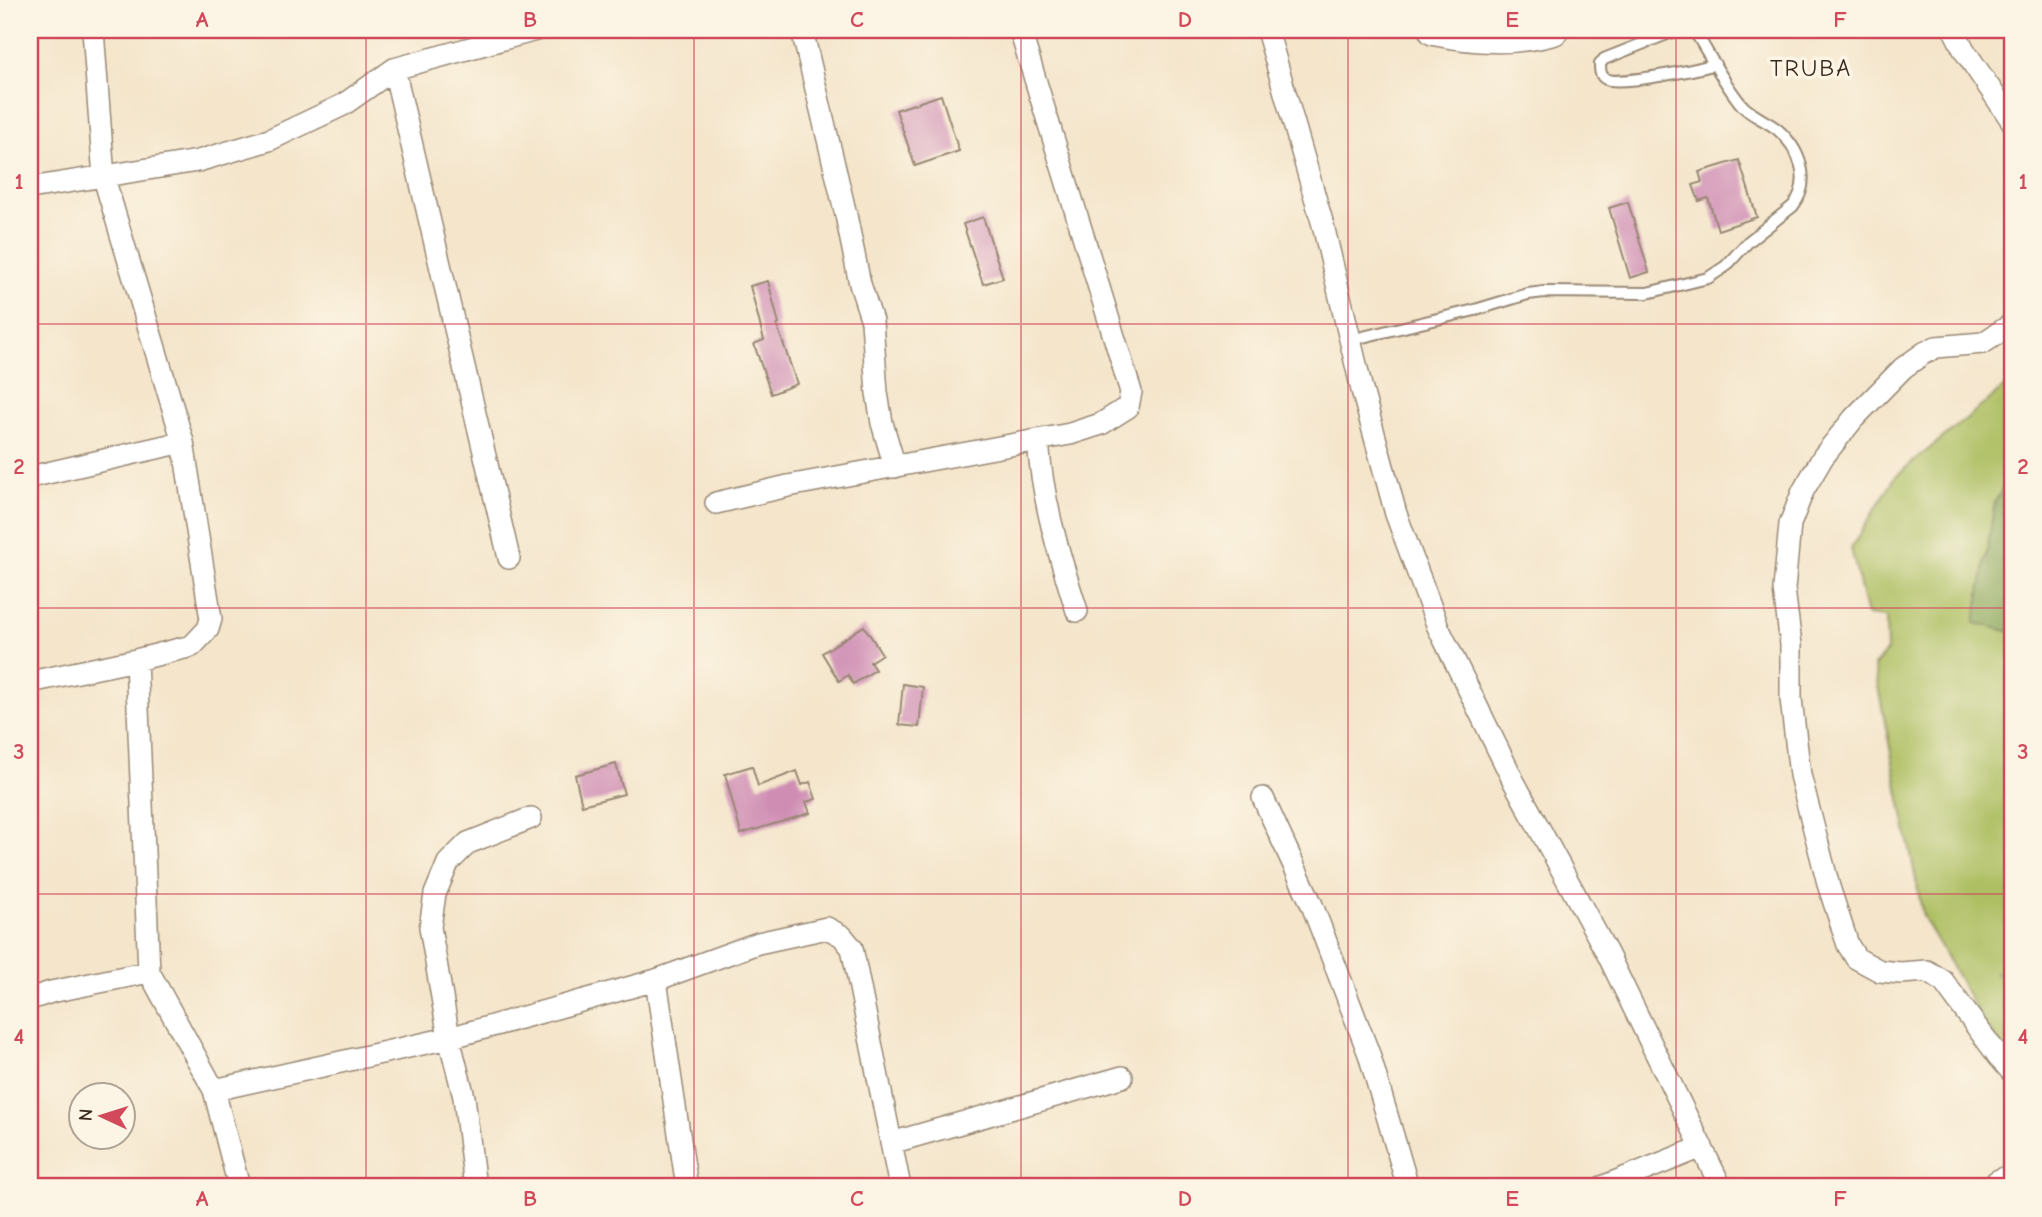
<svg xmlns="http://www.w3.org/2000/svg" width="2042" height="1217" font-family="'Comic Neue',sans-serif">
<rect width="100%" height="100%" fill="#fcf5e5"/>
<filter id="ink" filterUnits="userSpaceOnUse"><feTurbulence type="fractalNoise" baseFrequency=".0143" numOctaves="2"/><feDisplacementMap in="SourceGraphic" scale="14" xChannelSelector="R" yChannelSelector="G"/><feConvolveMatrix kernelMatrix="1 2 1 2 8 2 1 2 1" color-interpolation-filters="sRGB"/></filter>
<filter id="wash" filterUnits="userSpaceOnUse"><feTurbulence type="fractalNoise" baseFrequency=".00686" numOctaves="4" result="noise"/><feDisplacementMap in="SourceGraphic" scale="28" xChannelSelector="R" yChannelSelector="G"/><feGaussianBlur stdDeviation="1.57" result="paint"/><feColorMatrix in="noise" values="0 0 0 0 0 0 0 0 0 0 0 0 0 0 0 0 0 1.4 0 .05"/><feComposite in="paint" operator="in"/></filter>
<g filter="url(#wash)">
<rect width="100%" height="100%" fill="#f4e5cb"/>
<path fill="#aebf63" stroke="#747440" stroke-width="2" d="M 2012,381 L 2012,471 L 1995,502 L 1976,623 L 2012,632 L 2012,958 L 1996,974 L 2007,982 L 2012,981 L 2012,1056 L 1988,1030 L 1923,916 L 1874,666 L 1887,651 L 1886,617 L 1867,615 L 1851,548 L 1896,476 Z"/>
<path fill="#8aa659" stroke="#62683c" stroke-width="2" d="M 2012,471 L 2012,632 L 1975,623 L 1995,502 Z"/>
<g id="blocks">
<path fill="#cf8db4" d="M 941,95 L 959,151 L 915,166 L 896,110 Z
M 1739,160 L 1757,217 L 1718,230 L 1708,198 L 1699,201 L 1693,185 L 1702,182 L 1699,172 Z
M 1628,202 L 1649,272 L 1630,278 L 1609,208 Z
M 983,217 L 1003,278 L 983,284 L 963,224 Z
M 768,281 L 779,324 L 777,325 L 797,384 L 771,394 L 754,344 L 764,340 L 750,286 Z
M 864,626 L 882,654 L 870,662 L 875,670 L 853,684 L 848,675 L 839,681 L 822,653 Z
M 903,684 L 923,687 L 919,727 L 899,725 Z
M 616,764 L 624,794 L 582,805 L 575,775 Z
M 752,766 L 758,786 L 797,771 L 802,785 L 810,782 L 816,799 L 806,802 L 810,813 L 741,834 L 725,774 Z"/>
</g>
</g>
<g filter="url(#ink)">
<use href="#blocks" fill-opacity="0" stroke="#988874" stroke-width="2"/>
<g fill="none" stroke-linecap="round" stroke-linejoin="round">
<g stroke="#988874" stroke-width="14">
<path id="lane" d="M 1677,30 L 1604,59 L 1600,64 C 1600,70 1600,76 1606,79 C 1618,86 1699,69 1715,64
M 1350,340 L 1475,310 L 1528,294 L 1544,292 L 1647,293 L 1708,278 L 1726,266 L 1748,242 L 1793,206 C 1813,180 1799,148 1777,129 C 1765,120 1750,115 1741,104 C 1723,82 1709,54 1694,30"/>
</g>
<g stroke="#988874" stroke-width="24">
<path id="street" d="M 802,30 L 846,215 L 860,284 L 872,321 L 877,393 L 882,423 L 895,467
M 1267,30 L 1323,225 L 1362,390 L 1396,514 L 1438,627 L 1514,782 L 1608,955 L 1721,1187
M 1954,30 L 1964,50 L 2012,121
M 394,69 L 509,558
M 30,188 L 198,161 L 269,140 L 343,105 L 394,69 L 536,30
M 2012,324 L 1983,343 L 1936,347 L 1924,353 L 1903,368 L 1854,418 L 1823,457 L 1803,491 L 1790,524 L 1784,589 L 1791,645 L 1791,699 L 1800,775 L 1829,887 L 1848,945 L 1856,958 L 1880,971 L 1901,973 L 1927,971 L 1943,981 L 1999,1057 L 2012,1072
M 1038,440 C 1042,500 1059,555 1077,611
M 30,477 L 183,442
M 716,503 L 788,486 L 1070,434 L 1101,424 L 1128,407 L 1131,392 L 1020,30
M 136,660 L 149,972 L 214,1090 L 239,1187
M 30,682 L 136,660 L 192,646 L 208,629 L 211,619 L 183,442 L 104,178 L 93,30
M 1263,798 L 1312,905 L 1369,1054 L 1408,1187
M 656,980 L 687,1187
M 30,999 L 51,992 L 149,972
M 214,1090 L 449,1038 L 656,980 L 758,943 L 827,928 L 842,936 L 852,948 L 900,1187
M 891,1143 L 1122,1077
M 475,1187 L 464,1097 L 449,1038 L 430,927 L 435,894 L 448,863 L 468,843 L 531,818
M 1602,1187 L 1702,1147
M 1994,1187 L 1997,1181 L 2012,1174"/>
</g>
<g stroke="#988874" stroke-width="33">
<path id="secondary" d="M 1434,30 C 1474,38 1513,41 1553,30"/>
</g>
<use href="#lane" stroke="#fff" stroke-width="10"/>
<use href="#street" stroke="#fff" stroke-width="21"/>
<use href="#secondary" stroke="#fff" stroke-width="30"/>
</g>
</g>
<path fill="none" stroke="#d1495b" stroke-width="2" stroke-opacity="0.55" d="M 366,30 L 366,1187M 694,30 L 694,1187M 1021,30 L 1021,1187M 1348,30 L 1348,1187M 1676,30 L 1676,1187M 30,324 L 2012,324M 30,608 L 2012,608M 30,894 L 2012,894"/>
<g text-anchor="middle" stroke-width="7" stroke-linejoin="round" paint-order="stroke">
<g font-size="24" letter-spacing="2" fill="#3b2a1e" stroke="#fcf5e5">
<text x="1811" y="76">TRUBA</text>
</g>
</g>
<rect width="2042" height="1217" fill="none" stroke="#fcf5e5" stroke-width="77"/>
<g transform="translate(102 1116) rotate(274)"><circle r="33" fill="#fcf5e5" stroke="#afa495" stroke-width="2"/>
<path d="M0-5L12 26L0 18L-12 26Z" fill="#d1495b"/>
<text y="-10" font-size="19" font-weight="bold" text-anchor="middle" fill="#3b2a1e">N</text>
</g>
<rect x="38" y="38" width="1966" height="1140" fill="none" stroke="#d1495b" stroke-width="2.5"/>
<g font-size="23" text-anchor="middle" font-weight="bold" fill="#d1495b">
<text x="202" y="27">A</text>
<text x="530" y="27">B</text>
<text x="857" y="27">C</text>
<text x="1185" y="27">D</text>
<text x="1512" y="27">E</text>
<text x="1840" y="27">F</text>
<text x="19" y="189">1</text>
<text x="2023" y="189">1</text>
<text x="19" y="474">2</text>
<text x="2023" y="474">2</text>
<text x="19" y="759">3</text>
<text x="2023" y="759">3</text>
<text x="19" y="1044">4</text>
<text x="2023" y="1044">4</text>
<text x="202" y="1206">A</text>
<text x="530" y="1206">B</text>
<text x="857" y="1206">C</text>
<text x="1185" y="1206">D</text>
<text x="1512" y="1206">E</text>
<text x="1840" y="1206">F</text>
</g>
</svg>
